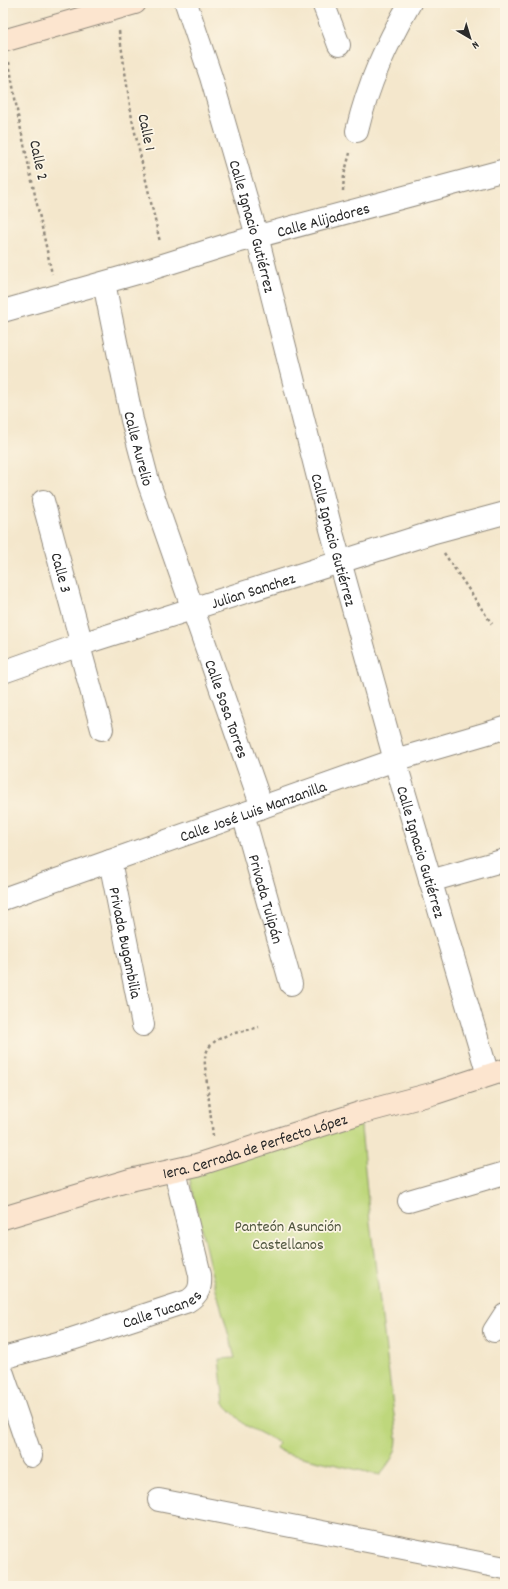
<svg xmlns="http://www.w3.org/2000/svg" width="508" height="1589" font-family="Dekko,sans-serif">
<rect width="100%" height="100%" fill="#fcf5e5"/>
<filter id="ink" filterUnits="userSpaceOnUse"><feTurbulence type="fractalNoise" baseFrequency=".025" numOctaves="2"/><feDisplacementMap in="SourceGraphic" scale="8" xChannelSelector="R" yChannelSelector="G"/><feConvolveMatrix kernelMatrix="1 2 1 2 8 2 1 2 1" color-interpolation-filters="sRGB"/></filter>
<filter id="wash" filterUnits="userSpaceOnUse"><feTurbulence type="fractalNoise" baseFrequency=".012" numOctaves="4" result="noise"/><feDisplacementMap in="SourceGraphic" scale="16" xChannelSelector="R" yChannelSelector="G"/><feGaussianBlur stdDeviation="0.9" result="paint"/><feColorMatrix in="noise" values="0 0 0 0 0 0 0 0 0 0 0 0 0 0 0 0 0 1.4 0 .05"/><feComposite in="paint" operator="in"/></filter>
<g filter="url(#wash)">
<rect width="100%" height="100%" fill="#f4e7cc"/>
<path fill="#bed77c" stroke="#748154" d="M 360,1117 L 370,1222 L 397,1438 C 397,1455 389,1462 380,1475 L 285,1453 L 276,1448 L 278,1442 L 245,1425 L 224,1404 L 219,1359 L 235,1358 L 211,1271 L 188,1172 Z"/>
</g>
<g filter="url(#ink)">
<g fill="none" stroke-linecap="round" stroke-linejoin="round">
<g stroke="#90897c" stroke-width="24">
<g id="street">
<path id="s1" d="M 186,3 L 211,77 L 257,236 L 331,529 L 398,771 L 488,1075"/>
<path d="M 323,3 L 339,45"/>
<path d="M 357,131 C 368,84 386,45 410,3"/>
<path id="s2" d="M 104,283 L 132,420 L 148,481 L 262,807"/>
<path id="s3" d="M 3,311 L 141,272 L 233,243 L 505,170"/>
<path id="s4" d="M 43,501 L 82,645"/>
<path d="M 79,646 L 102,729"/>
<path id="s5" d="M 3,672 L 91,641 L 431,533 L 505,513"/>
<path id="s6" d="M 243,814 L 291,984"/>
<path id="s7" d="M 110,861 L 143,1025"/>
<path d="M 430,881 L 505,860"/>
<path id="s8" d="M 3,899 L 395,760 L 505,728"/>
<path d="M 409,1201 L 505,1173"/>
<path d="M 494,1331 L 505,1314"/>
<path id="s9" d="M 3,1358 L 72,1339 L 188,1301 C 199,1294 201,1287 200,1275 L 175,1171"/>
<path d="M 3,1374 L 31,1456"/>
<path d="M 159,1500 L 505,1568"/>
</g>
</g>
<g stroke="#90897c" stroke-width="24">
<g id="secondary">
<path d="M 3,41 L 135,3"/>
<path id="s10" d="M 3,1218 L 130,1180 L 197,1165 L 360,1113 L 435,1093 L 505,1070"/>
</g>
</g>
<path stroke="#90897c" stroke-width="2.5" stroke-dasharray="3 3" stroke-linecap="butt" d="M 119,31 L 132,119 L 160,242
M 9,62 L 18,116 L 52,274
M 343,191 L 344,175 L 350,153
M 444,553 L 492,624
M 213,1136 L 205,1066 C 202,1035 235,1034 259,1027"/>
<use href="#street" stroke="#fff" stroke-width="22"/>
<use href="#secondary" stroke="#fce5cf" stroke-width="22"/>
</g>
</g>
<g text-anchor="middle" stroke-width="3.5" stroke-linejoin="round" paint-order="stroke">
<g font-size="16" fill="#2b2b2b" stroke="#fcf5e5">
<text transform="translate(148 132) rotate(78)" y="6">Calle 1</text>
<text transform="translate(40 160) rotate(78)" y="6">Calle 2</text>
<text dy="6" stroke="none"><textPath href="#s3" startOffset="333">Calle Alijadores</textPath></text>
<text dy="6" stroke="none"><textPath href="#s1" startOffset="233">Calle Ignacio Gutiérrez</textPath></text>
<text dy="6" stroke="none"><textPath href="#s2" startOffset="169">Calle Aurelio</textPath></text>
<text dy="6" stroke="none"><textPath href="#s1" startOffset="557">Calle Ignacio Gutiérrez</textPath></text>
<text dy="6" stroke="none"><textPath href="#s4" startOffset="74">Calle 3</textPath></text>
<text dy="6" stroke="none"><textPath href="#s5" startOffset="263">Julian Sanchez</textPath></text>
<text dy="6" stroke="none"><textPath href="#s2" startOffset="444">Calle Sosa Torres</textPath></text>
<text dy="6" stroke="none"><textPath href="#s8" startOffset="265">Calle José Luis Manzanilla</textPath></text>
<text dy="6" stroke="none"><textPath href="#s1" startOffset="881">Calle Ignacio Gutiérrez</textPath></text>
<text dy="6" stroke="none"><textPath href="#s6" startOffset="88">Privada Tulipán</textPath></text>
<text dy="6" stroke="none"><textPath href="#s7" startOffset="83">Privada Bugambilia</textPath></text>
<text dy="6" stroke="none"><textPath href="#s10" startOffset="262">1era. Cerrada de Perfecto López</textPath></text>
<text dy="6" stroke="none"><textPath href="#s9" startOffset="166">Calle Tucanes</textPath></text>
</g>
<g font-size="16" fill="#50563f" stroke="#fcf5e5">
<text x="288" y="1231">Panteón Asunción<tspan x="288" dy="18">Castellanos</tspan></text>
</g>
</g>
<rect width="508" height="1589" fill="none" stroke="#fcf5e5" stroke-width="16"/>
<g transform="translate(470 38) rotate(142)" stroke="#fcf5e5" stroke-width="3" paint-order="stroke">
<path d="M0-3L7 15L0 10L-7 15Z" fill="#2b2b2b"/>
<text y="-6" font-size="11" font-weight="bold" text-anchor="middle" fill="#2b2b2b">N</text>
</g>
</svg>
